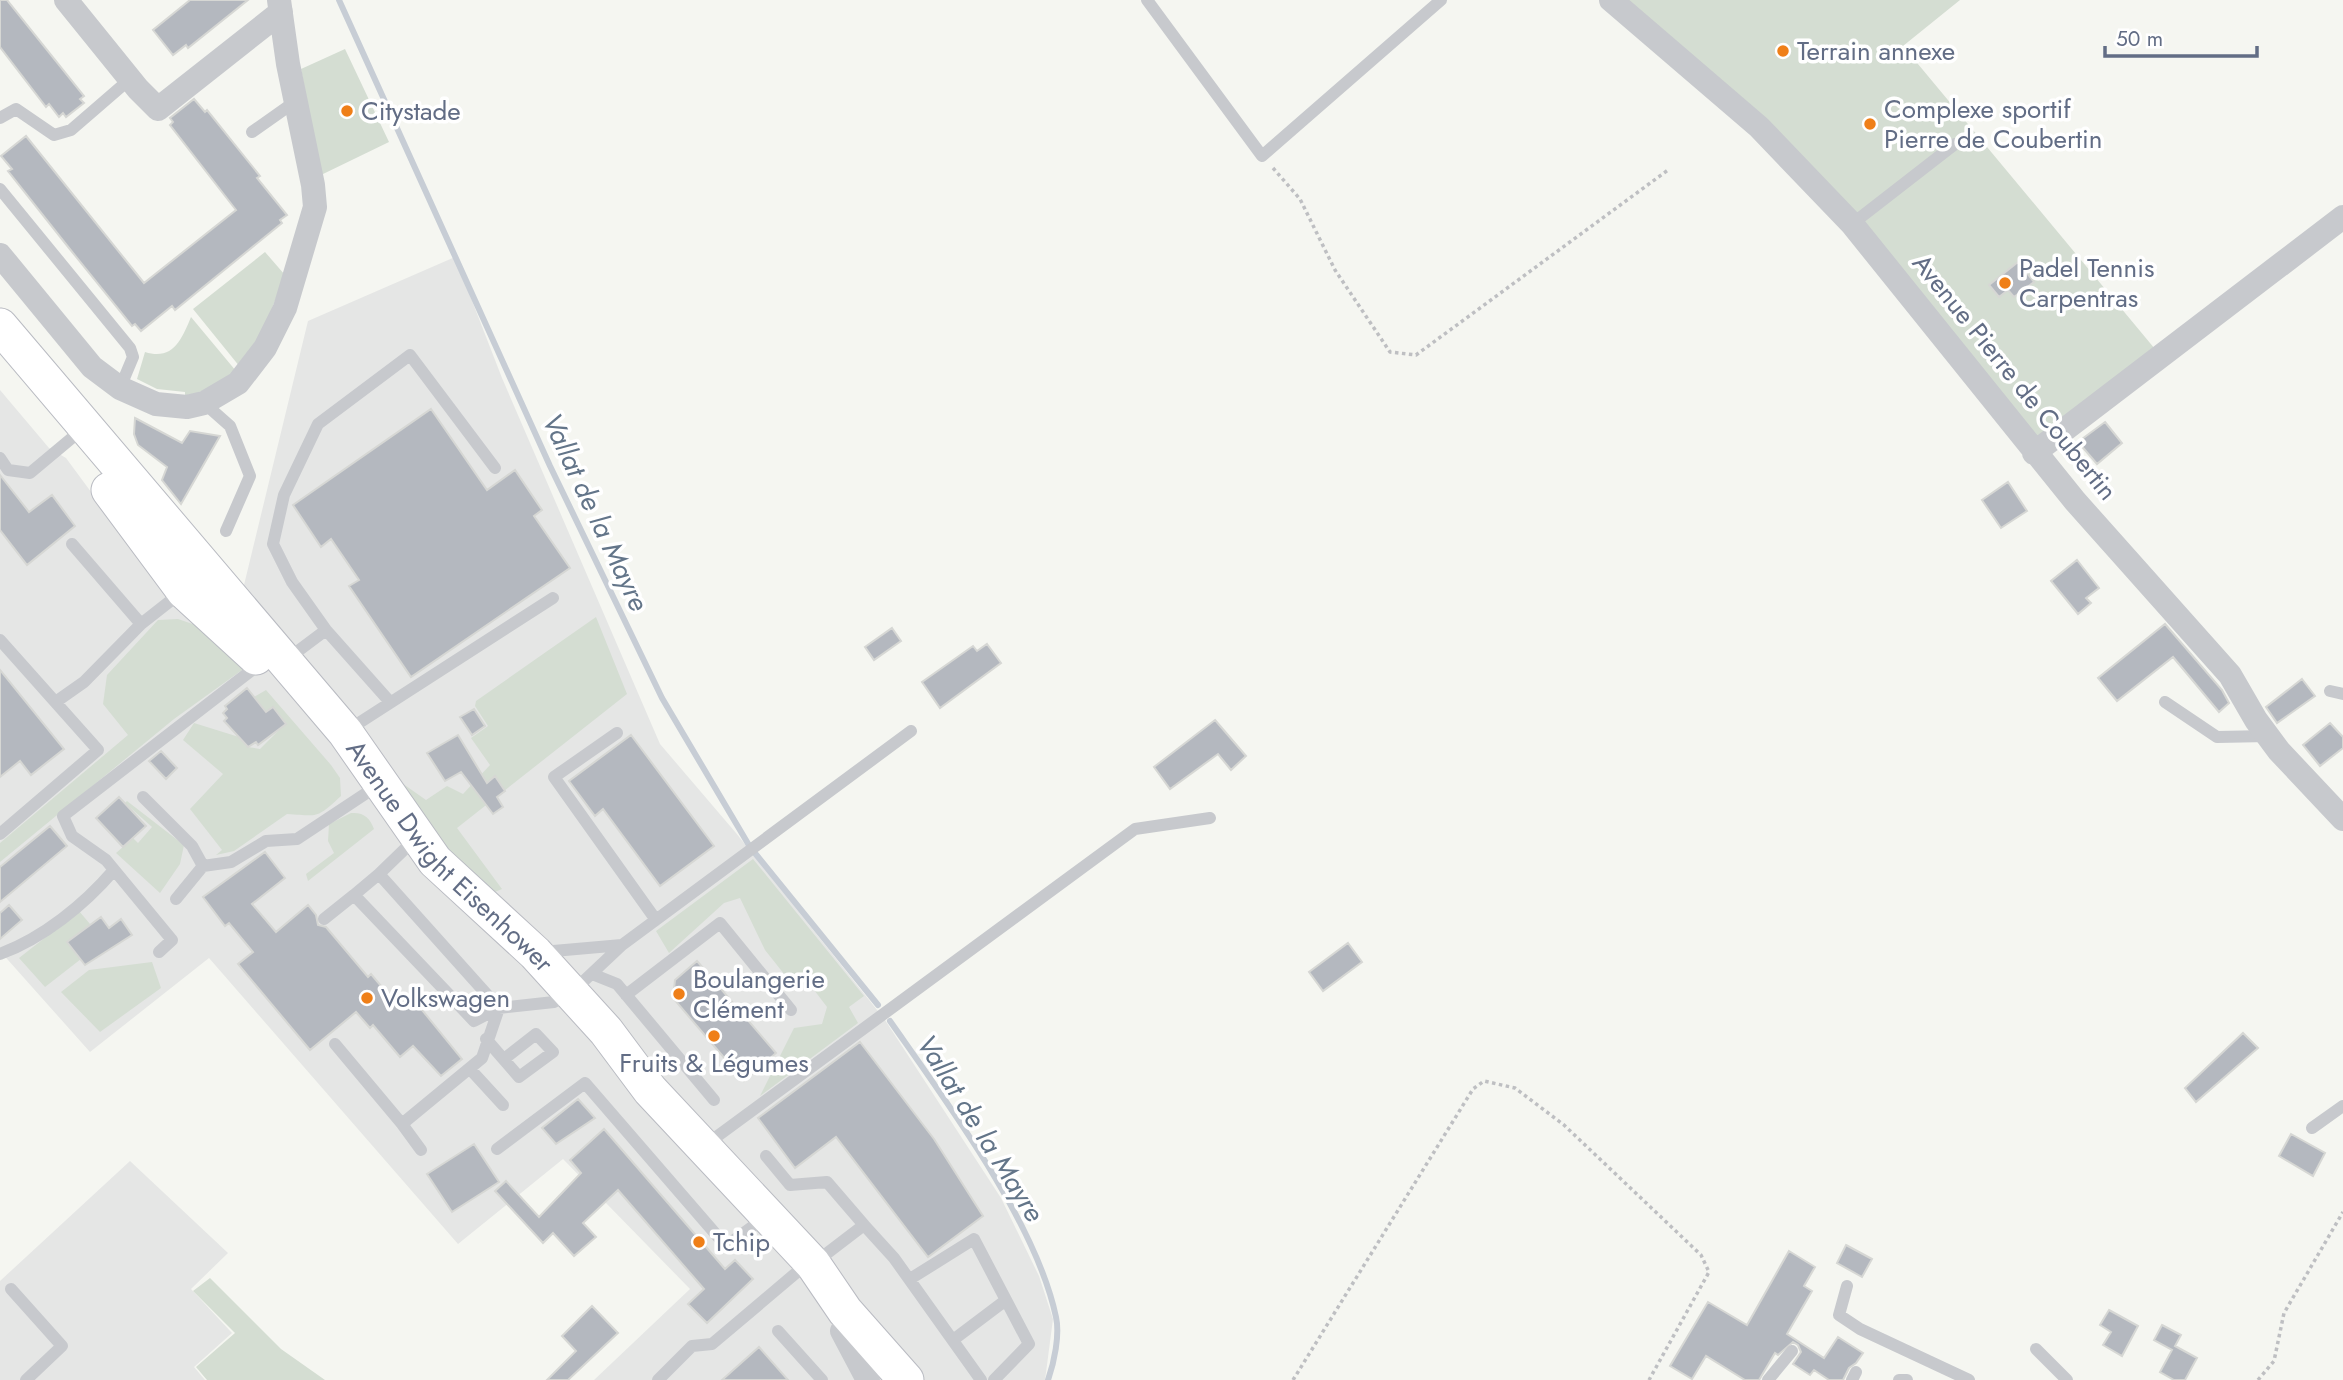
<svg xmlns="http://www.w3.org/2000/svg" width="2343" height="1380" font-family="Jost,sans-serif">
<rect width="100%" height="100%" fill="#f5f6f1"/>
<path fill="#e5e6e5" d="M 455,257 L 502,378 L 660,744 L 736,833 L 885,1020 L 1001,1198 L 1039,1276 L 1053,1319 L 1045,1380 L 594,1380 L 690,1289 L 563,1159 L 458,1244 L 209,958 L 90,1052 L 0,951 L 0,390 L 49,448 L 66,458 L 153,576 L 194,622 L 244,585 L 308,321 Z
M 130,1161 L 228,1253 L 191,1289 L 232,1333 L 194,1367 L 205,1380 L 0,1380 L 0,1281 Z"/>
<path fill="#d4ddd2" d="M 1628,0 L 1960,0 L 1903,46 L 2155,349 L 2040,439 Z
M 345,49 L 389,142 L 321,175 L 301,69 Z
M 265,252 L 285,275 L 266,324 L 240,367 L 193,309 Z
M 191,317 L 236,371 L 228,380 L 185,398 L 185,392 L 157,389 L 137,379 L 145,352 C 173,361 182,339 191,317 Z
M 596,617 L 627,694 L 457,828 L 502,889 L 488,895 L 392,790 L 399,781 L 426,800 L 447,786 L 463,794 L 490,765 L 471,738 L 488,726 L 475,706 L 476,701 Z
M 178,619 L 210,630 L 249,665 L 174,719 L 0,862 L 0,843 L 128,735 L 103,704 L 107,675 L 158,620 Z
M 266,690 L 331,765 L 340,778 L 341,796 C 316,819 319,816 287,814 L 234,851 L 216,855 L 222,850 L 190,809 L 223,774 L 183,740 L 194,723 L 239,737 L 248,747 L 260,749 L 285,724 L 266,712 L 254,697 Z
M 127,801 L 184,845 L 180,864 L 160,893 L 116,853 L 133,838 L 138,843 L 152,827 L 125,803 Z
M 351,813 C 364,812 370,818 374,829 L 308,881 L 306,874 L 334,853 L 328,841 L 329,824 Z
M 753,859 L 864,996 L 849,1007 L 858,1023 L 760,1096 L 794,1028 L 822,1024 L 827,1007 L 808,982 L 796,989 L 765,950 L 740,898 L 724,903 L 669,953 L 656,931 Z
M 79,911 L 90,924 L 68,942 L 81,959 L 45,987 L 19,958 Z
M 152,962 L 161,988 L 100,1032 L 61,992 L 89,970 Z
M 210,1278 L 281,1349 L 325,1380 L 207,1380 L 196,1367 L 235,1333 L 193,1291 Z"/>
<g fill="none" stroke-linecap="round" stroke-linejoin="round">
<path stroke="#c7cdd5" stroke-width="6" d="M 339,0 L 550,466 L 662,698 L 750,847 L 878,1005
M 890,1021 C 946,1101 1036,1222 1056,1317 C 1060,1335 1054,1363 1048,1380"/>
</g>
<path fill="#b4b8bf" stroke="#d6d7d4" stroke-width="2" d="M 0,0 L 7,0 L 84,96 L 80,99 L 84,103 L 66,117 L 63,113 L 59,117 L 49,104 L 46,107 L 0,47 Z
M 190,0 L 248,0 L 188,48 L 186,45 L 173,55 L 153,30 Z
M 194,99 L 205,112 L 207,110 L 260,176 L 257,178 L 287,215 L 280,220 L 282,223 L 175,310 L 172,306 L 141,331 L 135,324 L 132,326 L 69,248 L 8,171 L 12,169 L 1,156 L 26,136 L 144,283 L 236,210 L 170,125 L 173,122 L 170,118 Z
M 2018,262 L 2034,282 L 2014,297 L 2008,290 L 1999,297 L 1989,285 Z
M 431,409 L 487,490 L 515,470 L 542,510 L 534,516 L 570,568 L 411,677 L 349,586 L 359,580 L 331,539 L 321,547 L 293,505 Z
M 135,418 L 182,443 L 190,431 L 220,436 L 181,504 L 162,480 L 167,467 L 138,445 L 134,434 Z
M 2105,422 L 2122,443 L 2097,464 L 2078,442 Z
M 0,475 L 29,512 L 52,495 L 75,526 L 27,565 L 0,530 Z
M 2008,482 L 2027,511 L 2001,528 L 1982,500 Z
M 2077,560 L 2099,588 L 2086,598 L 2091,603 L 2078,614 L 2051,581 Z
M 2165,624 L 2222,690 L 2229,703 L 2219,712 L 2173,657 L 2117,701 L 2098,678 Z
M 892,628 L 901,641 L 874,660 L 865,647 Z
M 987,644 L 1001,663 L 940,708 L 922,682 L 973,646 L 977,651 Z
M 0,670 L 64,749 L 31,775 L 20,761 L 0,777 Z
M 2302,679 L 2315,696 L 2277,723 L 2266,707 Z
M 247,688 L 266,712 L 273,707 L 286,724 L 258,745 L 256,742 L 248,747 L 224,721 L 227,718 L 223,713 L 227,709 L 225,706 Z
M 474,709 L 485,726 L 472,735 L 460,717 Z
M 1215,720 L 1246,756 L 1231,770 L 1218,754 L 1170,789 L 1154,767 Z
M 2330,723 L 2343,737 L 2343,748 L 2320,766 L 2303,745 Z
M 458,735 L 487,783 L 495,776 L 505,791 L 497,797 L 503,807 L 493,814 L 461,772 L 445,781 L 427,753 Z
M 631,735 L 714,846 L 660,886 L 603,809 L 595,816 L 569,781 Z
M 161,751 L 177,768 L 166,779 L 149,761 Z
M 119,797 L 146,826 L 123,847 L 96,818 Z
M 50,826 L 67,846 L 0,902 L 0,867 Z
M 265,852 L 285,878 L 252,904 L 276,932 L 308,905 L 316,915 L 318,925 L 326,927 L 368,977 L 371,974 L 397,1005 L 409,994 L 462,1059 L 441,1076 L 413,1046 L 400,1057 L 373,1025 L 370,1028 L 356,1012 L 310,1050 L 238,964 L 253,952 L 229,923 L 225,926 L 203,897 Z
M 9,905 L 22,920 L 0,939 L 0,913 Z
M 101,917 L 109,928 L 121,919 L 132,935 L 85,965 L 67,942 Z
M 1348,943 L 1362,962 L 1323,991 L 1309,972 Z
M 697,961 L 776,1053 L 744,1081 L 673,998 L 675,980 Z
M 2243,1033 L 2258,1048 L 2196,1102 L 2185,1088 Z
M 860,1042 L 934,1139 L 983,1216 L 928,1257 L 836,1137 L 795,1168 L 758,1118 Z
M 578,1099 L 595,1118 L 556,1144 L 542,1128 Z
M 604,1129 L 725,1269 L 735,1260 L 753,1279 L 707,1323 L 688,1304 L 704,1289 L 618,1190 L 583,1223 L 596,1237 L 574,1256 L 553,1233 L 543,1243 L 495,1191 L 506,1181 L 539,1217 L 581,1173 L 570,1160 Z
M 2291,1134 L 2325,1153 L 2313,1176 L 2279,1156 Z
M 474,1144 L 499,1182 L 452,1212 L 427,1174 Z
M 1846,1245 L 1872,1259 L 1862,1277 L 1837,1263 Z
M 1789,1251 L 1815,1267 L 1804,1286 L 1812,1291 L 1787,1334 L 1824,1358 L 1838,1337 L 1863,1353 L 1856,1363 L 1849,1368 L 1843,1380 L 1829,1380 L 1814,1370 L 1810,1375 L 1793,1364 L 1801,1352 L 1798,1345 L 1793,1342 L 1778,1355 L 1775,1353 L 1759,1380 L 1745,1380 L 1706,1356 L 1692,1379 L 1670,1366 L 1708,1302 L 1747,1325 Z
M 592,1306 L 618,1333 L 568,1380 L 547,1380 L 576,1351 L 562,1336 Z
M 2109,1310 L 2138,1326 L 2122,1356 L 2103,1345 L 2111,1332 L 2100,1325 Z
M 2162,1325 L 2181,1335 L 2175,1346 L 2197,1358 L 2185,1380 L 2174,1380 L 2160,1372 L 2172,1350 L 2154,1340 Z
M 759,1347 L 788,1380 L 722,1380 Z"/>
<g fill="none" stroke-linecap="round" stroke-linejoin="round">
<g stroke="#b9bbc2" stroke-width="37">
<g id="secondary">
<path id="s1" d="M 0,326 L 345,732 L 435,861 L 535,953 L 606,1031 L 650,1090 L 813,1264 L 845,1311 L 906,1380"/>
<path d="M 109,490 L 184,591 L 256,657"/>
</g>
</g>
<path stroke="#bebfc2" stroke-width="3.5" stroke-dasharray="3.5 3.5" stroke-linecap="butt" d="M 1273,168 L 1300,199 L 1335,270 L 1390,352 L 1416,355 L 1668,170
M 1293,1380 L 1473,1089 L 1484,1081 L 1515,1088 L 1564,1125 L 1701,1255 L 1709,1272 L 1649,1380
M 2258,1380 L 2274,1361 L 2284,1313 L 2343,1212"/>
<path stroke="#c7c9cd" stroke-width="12" d="M 1147,0 L 1262,156 L 1441,0
M 0,118 L 16,109 L 54,135 L 71,130 L 130,79
M 252,132 L 296,101
M 0,189 L 130,348 L 133,357 L 120,388
M 1852,224 L 1955,144
M 204,403 L 230,426 L 250,476 L 226,531
M 0,458 L 8,470 L 30,473 L 85,427
M 72,544 L 141,624
M 326,630 L 292,582 L 273,544 L 284,495 L 318,424 L 410,355 L 495,468
M 0,640 L 98,750 L 0,834
M 286,660 L 326,630 L 390,702
M 2330,691 L 2343,694
M 57,701 L 84,682 L 141,624 L 183,591
M 2165,702 L 2217,737 L 2268,736
M 348,730 L 553,598
M 617,733 L 554,777 L 656,920
M 143,797 L 192,846 L 203,866 L 231,862 L 266,841 L 297,839 L 371,790
M 410,844 L 379,874 L 499,1008 L 554,1002 L 571,993 L 622,945 L 911,731
M 379,874 L 354,895 L 474,1021 L 499,1008
M 176,899 L 203,866
M 324,919 L 354,895
M 159,952 L 172,940 L 106,860 L 72,836 L 63,816 L 261,663
M 542,952 L 622,945
M 0,954 C 43,938 84,905 114,870
M 592,974 L 617,984 L 714,1100
M 626,995 L 720,923 L 791,1010
M 486,1039 L 519,1077 L 553,1052 L 536,1034 L 504,1059
M 335,1044 L 402,1124 L 482,1058 L 499,1008
M 470,1069 L 503,1105
M 402,1124 L 421,1150
M 2312,1128 L 2343,1106
M 704,1146 L 1135,829 L 1210,818
M 497,1149 L 585,1083 L 726,1246 L 756,1224
M 766,1156 L 790,1185 L 827,1182 L 864,1225
M 910,1279 L 974,1239 L 1029,1344 L 994,1380
M 1847,1286 L 1839,1315 L 1860,1329 L 1969,1380
M 11,1289 L 62,1346 L 26,1380
M 778,1331 L 822,1380
M 953,1340 L 1006,1300
M 2036,1349 L 2067,1380
M 658,1380 L 692,1346 L 712,1344 L 796,1273 L 813,1264 L 864,1225 L 894,1258 L 981,1380
M 1768,1380 L 1792,1351
M 1852,1380 L 1856,1372
M 1899,1380 L 1907,1380"/>
<path stroke="#c7c9cd" stroke-width="24" d="M 66,0 L 138,89 L 158,109 L 281,12
M 1611,0 L 1759,127 L 1852,224 L 2075,501 L 2230,675 L 2256,720 L 2279,751 L 2343,819
M 0,255 L 92,367 L 120,388 L 156,404 L 187,407 L 204,403 L 238,383 L 265,348 L 285,308 L 315,207 L 313,185 L 288,64 L 279,0
M 2034,453 L 2343,217
M 842,1331 L 868,1380"/>
<use href="#secondary" stroke="#fff" stroke-width="35"/>
</g>
<g fill="#ef7f18" stroke="#fff" stroke-width="2.5">
<circle cx="1783" cy="51" r="7"/>
<circle cx="347" cy="111" r="7"/>
<circle cx="1870" cy="124" r="7"/>
<circle cx="2005" cy="283" r="7"/>
<circle cx="679" cy="994" r="7"/>
<circle cx="367" cy="998" r="7"/>
<circle cx="714" cy="1036" r="7"/>
<circle cx="699" cy="1242" r="7"/>
</g>
<g text-anchor="middle" stroke-width="7" stroke-linejoin="round" paint-order="stroke">
<g font-size="26" fill="#626d85" stroke="#fff" text-anchor="start">
<text x="1797" y="60">Terrain annexe</text>
<text x="1884" y="118">Complexe sportif<tspan x="1884" dy="30">Pierre de Coubertin</tspan></text>
<text x="361" y="120">Citystade</text>
<text x="2019" y="277">Padel Tennis<tspan x="2019" dy="30">Carpentras</tspan></text>
<text x="693" y="988">Boulangerie<tspan x="693" dy="30">Clément</tspan></text>
<text x="381" y="1007">Volkswagen</text>
<text x="714" y="1072" text-anchor="middle">Fruits &amp; Légumes</text>
<text x="713" y="1251">Tchip</text>
</g>
<g font-size="26" fill="#626d85" stroke="#fff">
<text transform="translate(2015 377) rotate(51)" y="9">Avenue Pierre de Coubertin</text>
<text dy="9" stroke="none"><textPath href="#s1" startOffset="696">Avenue Dwight Eisenhower</textPath></text>
</g>
<g font-size="28" font-style="italic" fill="#637589" stroke="#fff">
<text transform="translate(596 512) rotate(65)" y="10">Vallat de la Mayre</text>
<text transform="translate(981 1128) rotate(58)" y="10">Vallat de la Mayre</text>
</g>
</g>
<path d="M2105 46v10h152v-10" fill="none" stroke="#626d85" stroke-width="3.5"/>
<text x="2116" y="46" font-size="21" fill="#626d85" stroke="#ffffff" stroke-width="5" paint-order="stroke">50 m</text>
</svg>
